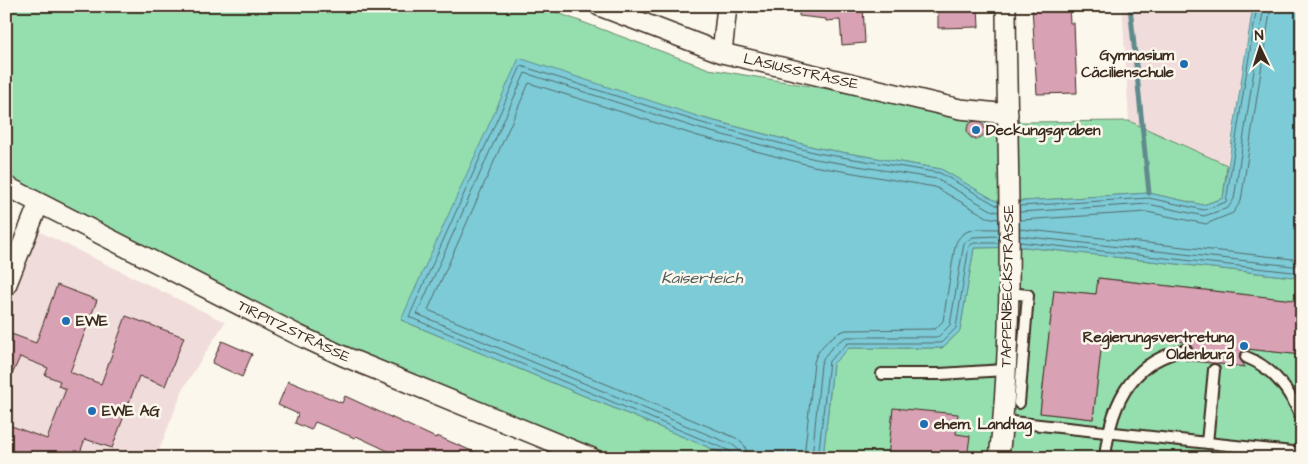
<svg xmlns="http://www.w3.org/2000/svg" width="1308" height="464" font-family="'Architects Daughter',sans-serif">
<rect width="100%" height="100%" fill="#fbf7ec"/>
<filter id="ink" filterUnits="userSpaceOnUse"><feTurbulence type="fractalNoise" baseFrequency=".02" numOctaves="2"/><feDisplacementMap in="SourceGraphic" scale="10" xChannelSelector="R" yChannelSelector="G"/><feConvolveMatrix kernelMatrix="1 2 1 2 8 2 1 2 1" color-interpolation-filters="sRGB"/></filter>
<g filter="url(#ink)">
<path fill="#f0dddb" d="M 1122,6 L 1253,6 L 1227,165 L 1129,121 Z
M 30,227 L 225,322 L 184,387 L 156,458 L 6,458 L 6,286 Z"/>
<path fill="#95dfaf" stroke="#688466" d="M 6,6 L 539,6 L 709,69 L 1023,122 L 1129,121 L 1227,165 L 1223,198 L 1203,205 L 1149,193 L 1024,201 L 996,201 L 941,169 L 818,148 L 703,118 L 401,320 L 734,458 L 592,458 L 343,356 L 6,182 Z
M 1025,247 L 1302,278 L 1302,301 L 1099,278 L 1096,294 L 1054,290 L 1040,413 L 1093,419 L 1103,333 L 1302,355 L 1302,458 L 1008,458 L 1013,413 L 1003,414 L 999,458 L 823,458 L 833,364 L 849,348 L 942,348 L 960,331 L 974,248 Z"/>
<path fill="#7bcbd7" stroke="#618b8d" d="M 1253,6 L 1302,6 L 1302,278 L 1025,247 L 974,248 L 960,331 L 942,348 L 849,348 L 833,364 L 823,458 L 734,458 L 401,320 L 519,58 L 703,118 L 818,148 L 941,169 L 996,201 L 1024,201 L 1149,193 L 1203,205 L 1223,198 Z"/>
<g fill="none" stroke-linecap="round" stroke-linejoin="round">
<path stroke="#556a68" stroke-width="1" d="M 1020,206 L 1149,198 L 1204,210 L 1226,202 L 1257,6
M 1020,212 L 1148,204 L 1204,216 L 1228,208 L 1234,199 L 1264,6
M 1020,220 L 1147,212 L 1206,224 L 1233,213 L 1241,201 L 1271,6
M 1020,229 L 1302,260
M 1020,236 L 1302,267
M 1020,242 L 1302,273
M 734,458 L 730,451 L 409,317 L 521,66 L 702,123 L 817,153 L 940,173 L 998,206
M 740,458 L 739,450 L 733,445 L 417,314 L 525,73 L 700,129 L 815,159 L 937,179 L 991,210 L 998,212
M 748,458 L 745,446 L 736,438 L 428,310 L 529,83 L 698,136 L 813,166 L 935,187 L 987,217 L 998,219
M 804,458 L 814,362 C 817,349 833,333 846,330 L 935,329 L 943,321 L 955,246 C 961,226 981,229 999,229
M 812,458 L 821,364 C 824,354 838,340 847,337 L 938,337 L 950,325 L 964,243 L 973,237 L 999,236
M 818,458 L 829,361 L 848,343 L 941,343 L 956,328 L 969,246 L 974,243 L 999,243"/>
<path stroke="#618b8d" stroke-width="5" d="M 1130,6 L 1149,193"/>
</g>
<path fill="#d8a1b4" stroke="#3b2a1e" d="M 799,6 L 863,6 L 865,43 L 842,45 L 840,20 L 826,21 L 826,19 L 799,16 Z
M 938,6 L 978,6 L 979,27 L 938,28 Z
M 1032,6 L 1069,6 L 1070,23 L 1074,23 L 1077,93 L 1037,94 Z
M967 130a9 9 0 1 1 18 0a9 9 0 1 1-18 0Z
M 1098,278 L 1302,301 L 1302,355 L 1247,349 L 1242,352 L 1239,357 L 1245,367 L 1185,360 L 1193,351 L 1187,342 L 1103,333 L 1093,419 L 1040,413 L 1054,290 L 1096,294 Z
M 57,285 L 97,300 L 70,372 L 101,384 L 126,316 L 184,337 L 165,386 L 139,376 L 112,448 L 85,439 L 78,458 L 6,458 L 6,424 L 47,439 L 66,389 L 58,386 L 60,381 L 45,375 L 48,368 L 20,357 L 6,388 L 6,332 L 36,343 Z
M 222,341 L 252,354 L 242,377 L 212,363 Z
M 288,381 L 342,403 L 345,396 L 436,438 L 437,436 L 488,458 L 403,458 L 356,436 L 355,438 L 315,422 L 311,430 L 295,423 L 298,414 L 278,405 Z
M 893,408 L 958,414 L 956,434 L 970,436 L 967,458 L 888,458 Z"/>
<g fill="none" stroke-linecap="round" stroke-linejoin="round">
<g stroke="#3b2a1e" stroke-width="14">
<path id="lane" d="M 1009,293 L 1028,295 L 1019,403
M 1246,357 C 1274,368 1290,392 1302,418
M 882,374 L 940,374 L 1005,370
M 1003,421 L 1302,453
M 1207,443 L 1214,370
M 1105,458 C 1110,407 1130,360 1186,350"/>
</g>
<g stroke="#3b2a1e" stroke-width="22">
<path id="street" d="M 599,6 L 722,53 L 960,109 L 1008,114
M 722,53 L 727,6
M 6,186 L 298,335 L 343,356 L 592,458
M 6,286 L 39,203
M 999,458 C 1016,308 1007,157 1006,6"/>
</g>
<use href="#lane" stroke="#fbf7ec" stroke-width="10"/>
<use href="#street" stroke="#fbf7ec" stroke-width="19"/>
</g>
</g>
<g fill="#1f6fb2" stroke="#fbf7ec" stroke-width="2">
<circle cx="1184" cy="64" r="5"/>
<circle cx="976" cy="130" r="5"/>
<circle cx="66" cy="321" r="5"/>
<circle cx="1244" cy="346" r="5"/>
<circle cx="92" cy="411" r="5"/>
<circle cx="924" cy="424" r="5"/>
</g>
<g text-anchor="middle" stroke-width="5" stroke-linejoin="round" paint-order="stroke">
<g font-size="15" font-weight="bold" fill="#3b2a1e" stroke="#fbf7ec" text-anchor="start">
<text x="1174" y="60" text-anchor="end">Gymnasium<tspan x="1174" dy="17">Cäcilienschule</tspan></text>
<text x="986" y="135">Deckungsgraben</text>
<text x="76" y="326">EWE</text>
<text x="1234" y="342" text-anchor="end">Regierungsvertretung<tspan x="1234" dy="17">Oldenburg</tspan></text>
<text x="102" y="416">EWE AG</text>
<text x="934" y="429">ehem. Landtag</text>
</g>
<g font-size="15" fill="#3b2a1e" stroke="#fbf7ec">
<text transform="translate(801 71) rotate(13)" y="5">LASIUSSTRASSE</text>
<text transform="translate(1007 286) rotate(-89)" y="5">TAPPENBECKSTRASSE</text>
<text transform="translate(294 331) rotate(26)" y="5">TIRPITZSTRASSE</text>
</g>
<g font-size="16" font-style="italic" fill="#4e5a56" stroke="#fbf7ec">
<text x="702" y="283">Kaiserteich</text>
</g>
</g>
<rect width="1308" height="464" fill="none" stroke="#fbf7ec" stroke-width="25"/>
<rect x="12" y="12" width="1283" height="439" fill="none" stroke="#3b2a1e" stroke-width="2" filter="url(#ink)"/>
<g transform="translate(1260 48) rotate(356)" stroke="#fbf7ec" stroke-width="4" paint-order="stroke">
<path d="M0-4L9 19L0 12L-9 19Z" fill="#3b2a1e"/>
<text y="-8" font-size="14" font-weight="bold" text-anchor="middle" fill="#3b2a1e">N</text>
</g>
</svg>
